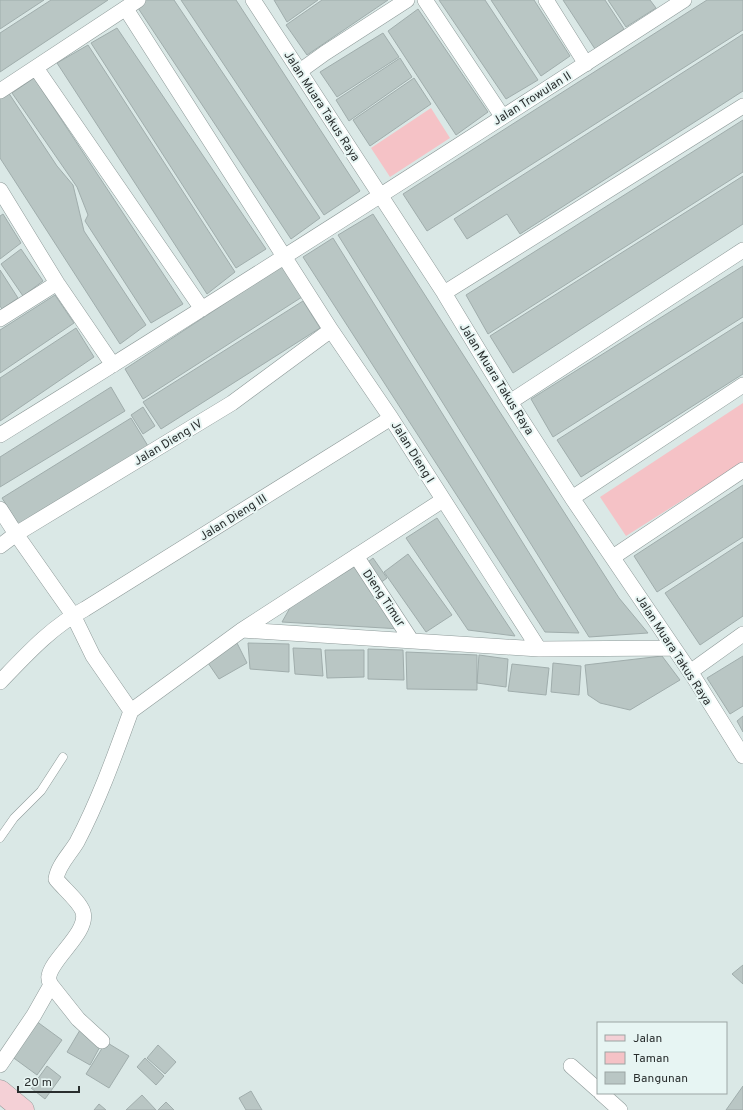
<svg xmlns="http://www.w3.org/2000/svg" width="743" height="1110" font-family="Overpass,sans-serif">
<rect width="100%" height="100%" fill="#dae8e6"/>
<path fill="#f5c2c6" d="M 431,108 L 450,138 L 390,177 L 371,148 Z
M 743,403 L 743,462 L 626,536 L 600,497 Z"/>
<path fill="#b9c6c4" stroke="#a0adac" d="M 0,0 L 44,0 L 0,29 Z
M 51,0 L 108,0 L 0,72 L 0,33 Z
M 145,0 L 174,0 L 320,218 L 291,239 L 136,5 Z
M 181,0 L 236,0 L 360,191 L 324,215 Z
M 274,0 L 318,0 L 287,22 Z
M 322,0 L 388,0 L 307,55 L 286,25 Z
M 439,0 L 485,0 L 538,80 L 506,99 Z
M 491,0 L 534,0 L 570,56 L 541,76 Z
M 563,0 L 605,0 L 624,29 L 595,49 Z
M 608,0 L 650,0 L 656,8 L 626,27 Z
M 707,0 L 743,0 L 743,30 L 427,231 L 403,194 Z
M 418,9 L 488,112 L 456,135 L 388,31 Z
M 117,28 L 266,249 L 236,268 L 91,43 Z
M 383,33 L 399,57 L 337,97 L 320,72 Z
M 743,34 L 743,91 L 520,234 L 507,214 L 467,239 L 454,219 Z
M 88,45 L 235,272 L 207,294 L 57,63 Z
M 400,58 L 412,77 L 349,121 L 336,100 Z
M 34,78 L 183,304 L 151,323 L 85,221 L 88,215 L 77,187 L 12,93 Z
M 414,78 L 431,104 L 370,146 L 353,120 Z
M 8,92 L 57,166 L 73,185 L 84,231 L 146,325 L 120,344 L 0,158 L 0,98 Z
M 743,120 L 743,172 L 488,334 L 466,295 Z
M 743,176 L 743,224 L 513,373 L 490,336 Z
M 3,214 L 21,243 L 0,259 L 0,216 Z
M 373,214 L 619,598 L 648,633 L 589,637 L 338,235 Z
M 333,238 L 579,633 L 545,632 L 303,257 Z
M 21,249 L 43,281 L 23,296 L 1,264 Z
M 282,266 L 302,297 L 143,399 L 125,369 Z
M 743,266 L 743,317 L 553,437 L 531,399 Z
M 0,270 L 18,298 L 2,309 L 0,306 Z
M 55,295 L 74,323 L 0,373 L 0,330 Z
M 303,301 L 320,328 L 161,429 L 143,402 Z
M 743,322 L 743,374 L 581,477 L 557,440 Z
M 76,328 L 94,357 L 0,421 L 0,378 Z
M 111,387 L 125,411 L 0,487 L 0,457 Z
M 143,407 L 155,426 L 143,434 L 131,415 Z
M 131,418 L 148,446 L 22,530 L 2,498 Z
M 743,485 L 743,537 L 657,592 L 634,556 Z
M 437,518 L 515,636 L 468,630 L 406,538 Z
M 743,542 L 743,616 L 700,645 L 665,593 Z
M 408,554 L 452,615 L 426,632 L 384,572 Z
M 373,558 L 387,578 L 376,586 L 363,566 Z
M 359,564 L 401,629 L 282,622 L 291,606 Z
M 237,643 L 247,663 L 219,679 L 206,660 Z
M 248,643 L 289,644 L 289,672 L 250,669 Z
M 293,648 L 321,649 L 323,676 L 295,674 Z
M 368,649 L 403,650 L 404,680 L 368,679 Z
M 325,650 L 364,650 L 364,677 L 327,678 Z
M 406,652 L 477,655 L 477,690 L 407,689 Z
M 479,655 L 508,659 L 506,687 L 477,683 Z
M 662,656 L 680,680 L 630,710 L 600,703 L 588,695 L 585,665 Z
M 743,656 L 743,706 L 730,714 L 707,678 Z
M 553,663 L 581,666 L 579,695 L 551,692 Z
M 512,664 L 549,668 L 546,695 L 508,691 Z
M 743,716 L 743,732 L 737,721 Z
M 743,965 L 743,984 L 732,974 Z
M 36,1021 L 62,1040 L 37,1075 L 11,1056 Z
M 80,1030 L 102,1043 L 90,1065 L 67,1052 Z
M 106,1042 L 129,1056 L 109,1088 L 86,1074 Z
M 158,1045 L 176,1062 L 165,1074 L 147,1058 Z
M 145,1058 L 164,1076 L 156,1085 L 137,1067 Z
M 47,1066 L 61,1077 L 45,1099 L 31,1088 Z
M 743,1086 L 743,1110 L 726,1110 Z
M 251,1091 L 262,1110 L 246,1110 L 239,1098 Z
M 142,1095 L 156,1110 L 126,1110 Z
M 166,1102 L 174,1110 L 158,1110 Z
M 99,1104 L 106,1110 L 94,1110 Z"/>
<g fill="none" stroke-linecap="round" stroke-linejoin="round">
<g stroke="#8e9a99" stroke-width="9">
<path id="lane" d="M 0,838 L 14,818 L 41,791 L 63,757"/>
</g>
<g stroke="#8e9a99" stroke-width="16">
<path id="street" d="M 253,0 L 444,293 L 510,402 L 572,498 L 695,679 L 743,756
M 425,0 L 502,116
M 546,0 L 586,64
M 126,9 L 331,330 L 391,418 L 539,649
M 36,68 L 202,309
M 300,71 L 325,53 L 407,0
M 0,91 L 138,0
M 0,190 L 57,283 L 113,365
M 444,293 L 743,106
M 0,319 L 57,283
M 510,402 L 743,250
M 0,435 C 230,293 457,147 684,0
M 572,498 L 743,385
M 0,509 L 16,534 L 73,615 L 93,656 L 131,711 C 115,755 99,800 77,842 C 70,854 58,865 56,879 C 63,888 80,902 83,912 C 89,932 52,958 49,976 C 48,979 50,983 51,985 L 78,1019 L 102,1041
M 0,546 L 16,534 L 232,403 L 331,330
M 356,556 L 411,640
M 613,557 L 743,470
M 242,630 L 539,649 L 674,648
M 690,672 L 743,634
M 0,682 C 25,656 52,626 85,609 L 391,418
M 131,711 L 242,630 L 443,500
M 0,1065 L 34,1015 L 51,985
M 571,1066 L 598,1090
M 601,1093 L 620,1110"/>
</g>
<g stroke="#8e9a99" stroke-width="23">
<path id="secondary" d="M 0,1091 L 23,1110"/>
</g>
<use href="#lane" stroke="#fff" stroke-width="8"/>
<use href="#street" stroke="#fff" stroke-width="15"/>
<use href="#secondary" stroke="#f4d0d6" stroke-width="22"/>
</g>
<g text-anchor="middle" stroke-width="4" stroke-linejoin="round" paint-order="stroke">
<g font-size="12" fill="#292e2e" stroke="#e7f5f3">
<text transform="translate(532 98) rotate(-32)" y="4">Jalan Trowulan II</text>
<text transform="translate(322 106) rotate(57)" y="4">Jalan Muara Takus Raya</text>
<text transform="translate(497 379) rotate(58)" y="4">Jalan Muara Takus Raya</text>
<text transform="translate(168 442) rotate(-31)" y="4">Jalan Dieng IV</text>
<text transform="translate(413 452) rotate(58)" y="4">Jalan Dieng I</text>
<text transform="translate(233 517) rotate(-32)" y="4">Jalan Dieng III</text>
<text transform="translate(384 598) rotate(56)" y="4">Dieng Timur</text>
<text transform="translate(674 650) rotate(57)" y="4">Jalan Muara Takus Raya</text>
</g>
</g>
<rect x="597" y="1022" width="130" height="72" fill="#e7f5f3" stroke="#9ba5a4"/>
<rect x="605" y="1035" width="20" height="6" fill="#f4d0d6" stroke="#9ba5a4"/>
<text x="633" y="1042" font-size="12" fill="#292e2e">Jalan</text>
<rect x="605" y="1052" width="20" height="12" fill="#f5c2c6" stroke="#9ba5a4"/>
<text x="633" y="1062" font-size="12" fill="#292e2e">Taman</text>
<rect x="605" y="1072" width="20" height="12" fill="#b9c6c4" stroke="#9ba5a4"/>
<text x="633" y="1082" font-size="12" fill="#292e2e">Bangunan</text>
<path d="M18 1086v6h61v-6" fill="none" stroke="#292e2e" stroke-width="2"/>
<text x="24" y="1086" font-size="12" fill="#292e2e" stroke="#e7f5f3" stroke-width="3" paint-order="stroke">20 m</text>
</svg>
